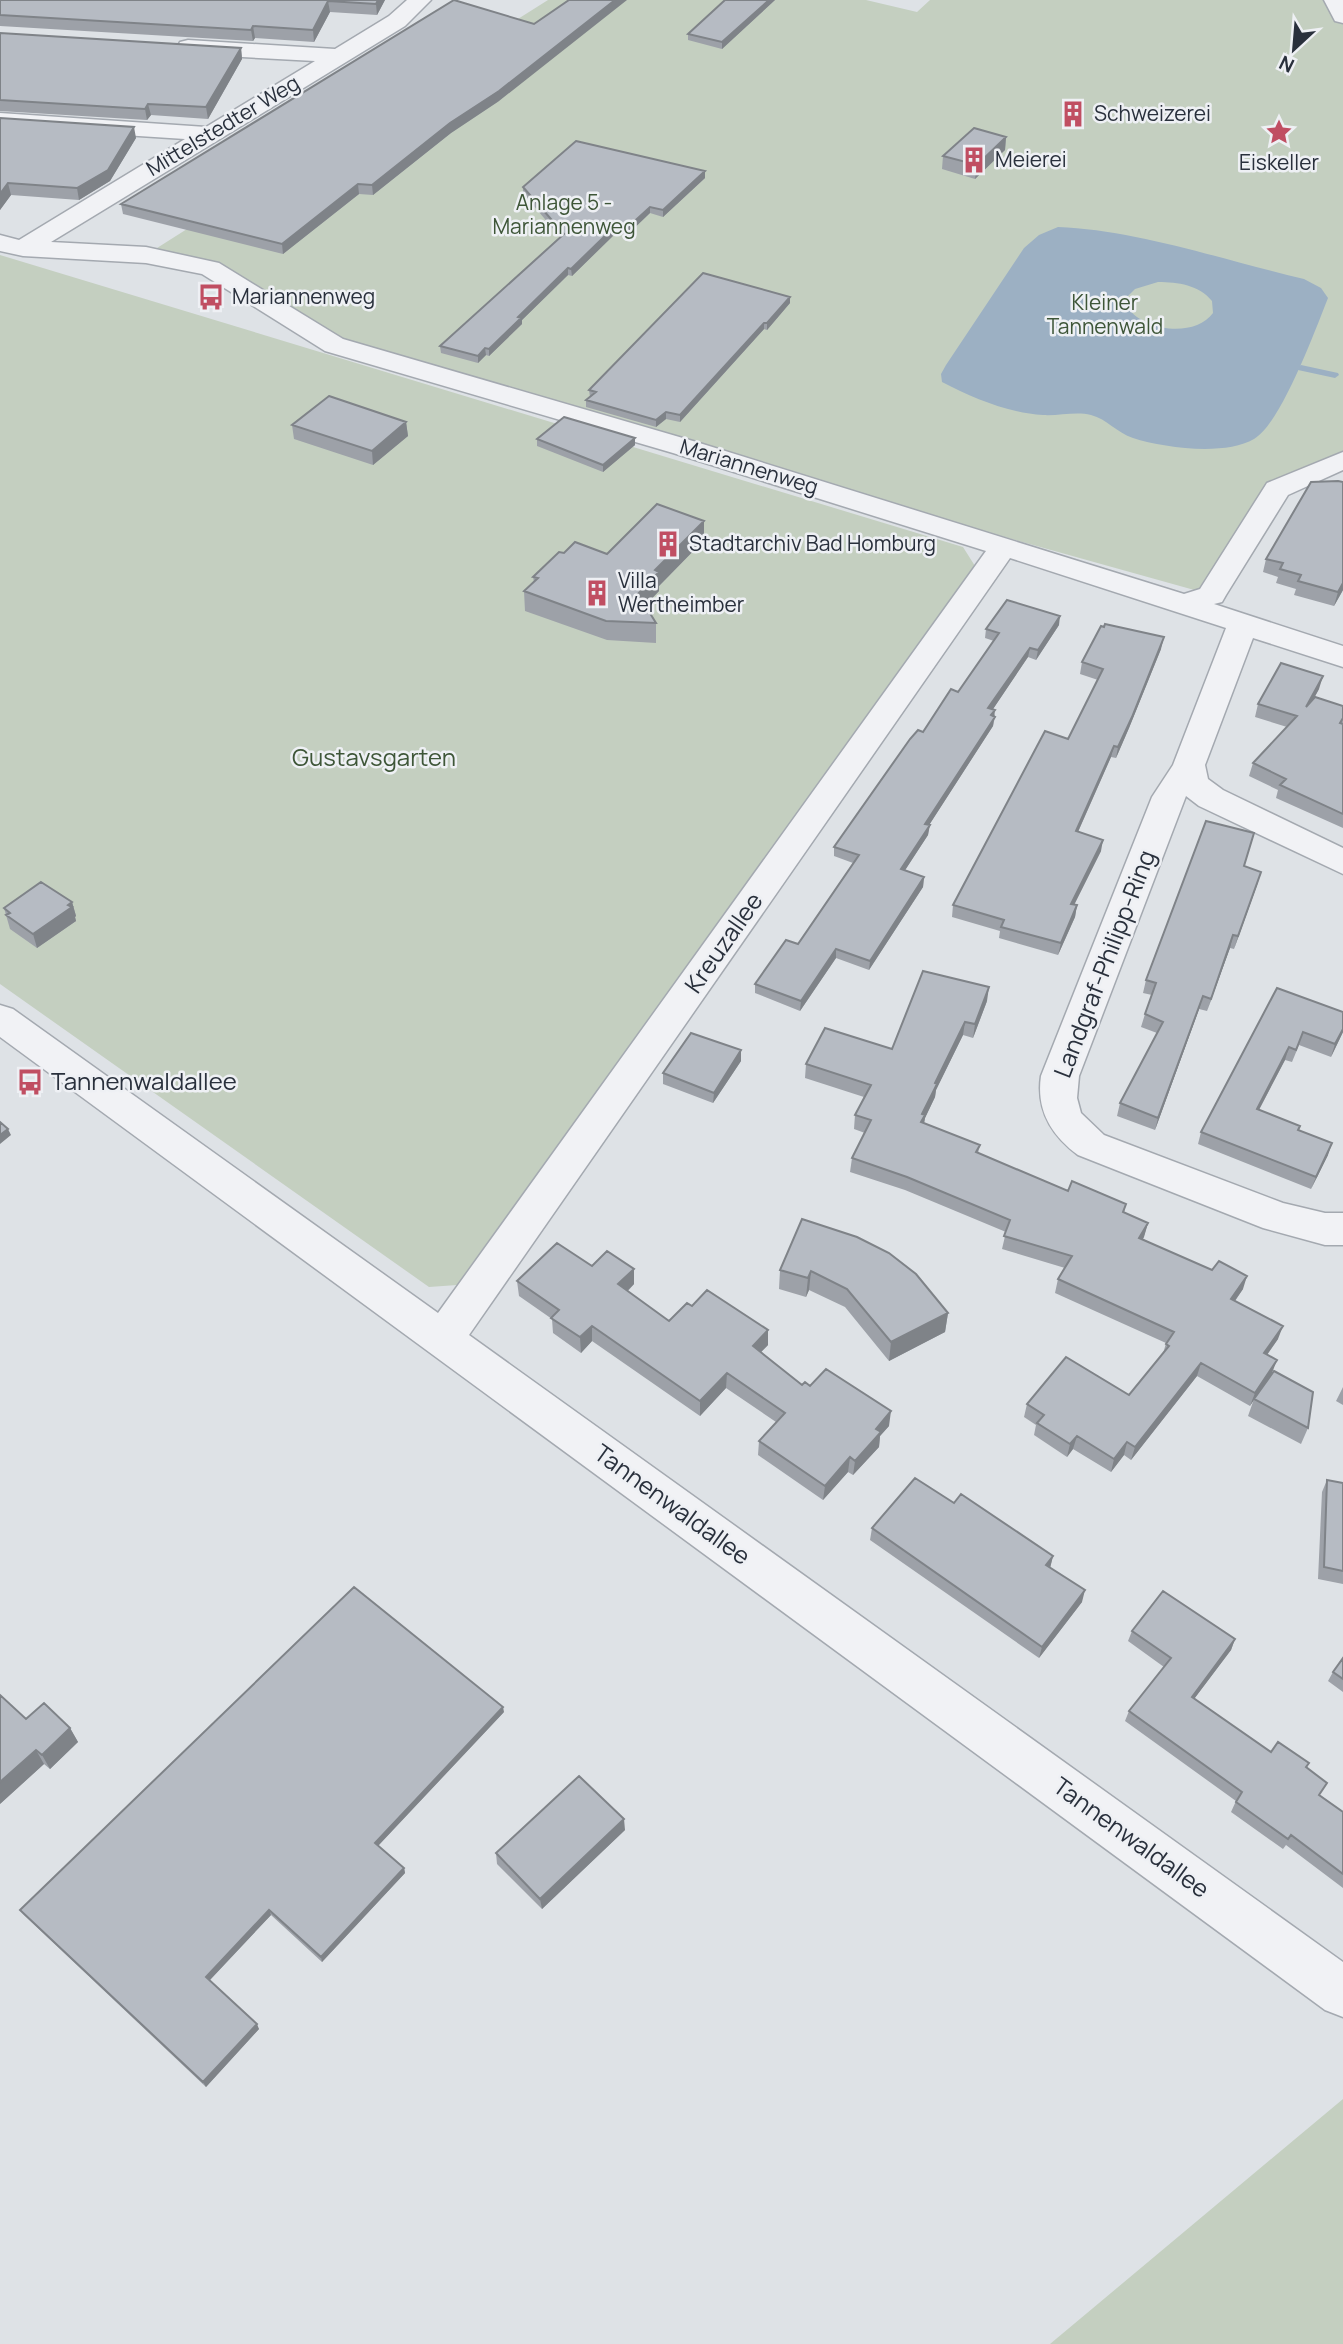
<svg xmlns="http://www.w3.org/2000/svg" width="1343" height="2344" font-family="Manrope,sans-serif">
<rect width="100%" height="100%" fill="#dee2e6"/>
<path fill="#c4cfc0" d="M 548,0 L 866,0 L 917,12 L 930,0 L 1331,0 L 1343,24 L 1343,455 L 1270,486 L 1205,593 L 683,447 L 334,345 L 210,268 L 146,255 Z
M 0,255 L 963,547 L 975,566 L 457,1285 L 429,1287 L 0,984 Z
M 1343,2099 L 1343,2344 L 1050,2344 Z"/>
<path fill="#9cb0c3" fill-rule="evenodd" d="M 1058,227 C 1137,230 1227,261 1304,279 L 1321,288 L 1328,298 C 1316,328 1281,424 1254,439 C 1225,456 1164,448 1133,438 C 1117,433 1107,419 1091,415 C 1076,411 1059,416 1043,415 C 1008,413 973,398 942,382 L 941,374 L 946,365 L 1024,248 L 1039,235 ZM 1158,282 C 1178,282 1199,285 1212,301 L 1213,313 C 1195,338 1144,331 1128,308 L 1127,297 L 1135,289 Z"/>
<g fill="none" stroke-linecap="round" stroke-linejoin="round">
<path fill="#9cb0c3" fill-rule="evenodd" d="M 1301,365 L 1338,373 L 1339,375 L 1335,378 L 1298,370 L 1297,368 Z"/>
<g stroke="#a4a9b0" stroke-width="3">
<path id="minor" d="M 407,0 L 431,0 L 405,26 L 51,242 L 146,247 L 219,263 L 343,339 L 693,441 L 1184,594 L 1200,589 L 1267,483 L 1343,452 L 1343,470 L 1288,495 L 1226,595 L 1222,602 L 1214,604 L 1343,646 L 1343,667 L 1253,638 L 1205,765 L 1208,779 L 1223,790 L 1343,848 L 1343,874 L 1199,806 L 1186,796 L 1079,1076 L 1077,1098 L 1081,1113 L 1104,1135 L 1283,1203 L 1325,1213 L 1343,1213 L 1343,1245 L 1325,1245 L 1263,1228 L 1078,1155 C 1051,1135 1036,1110 1041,1076 L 1152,797 L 1173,765 L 1226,628 L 1010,558 L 469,1335 L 1343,1962 L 1343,2017 L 1325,2010 L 0,1037 L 0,1005 L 13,1009 L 438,1313 L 986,551 L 673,453 L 325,351 L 202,274 L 146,263 L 23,256 L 0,251 L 0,235 L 19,240 L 185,139 L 0,127 L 0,113 L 206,127 L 315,61 L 188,54 L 180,52 L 177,47 L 180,42 L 188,40 L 335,49 L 389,16 Z
M 1324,0 L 1343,0 L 1343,23 L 1335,21 Z"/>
</g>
<use href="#minor" fill="#f1f2f5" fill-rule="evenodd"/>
</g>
<path fill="#9da1a8" d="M 0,0 L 385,0 L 377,15 L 330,12 L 314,42 L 255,38 L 253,41 L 0,26 Z
M 725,0 L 775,0 L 722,49 L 688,40 L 688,34 Z
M 0,33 L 241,48 L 242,59 L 208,119 L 151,115 L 147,120 L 0,111 Z
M 499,101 L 451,133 L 373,195 L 359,194 L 283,254 L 123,214 L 121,204 Z
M 0,118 L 136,138 L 110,181 L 79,200 L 11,195 L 0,210 Z
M 1006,137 L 1005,150 L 975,179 L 942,169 L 943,156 Z
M 705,178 L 663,217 L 650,213 L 627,235 L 617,232 L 572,276 L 568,275 L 522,320 L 522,324 L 489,356 L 486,355 L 478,363 L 441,353 L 440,346 L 560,237 L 523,193 L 523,187 Z
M 790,297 L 790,303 L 767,330 L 764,329 L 680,422 L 666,419 L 656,427 L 586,407 L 586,400 L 590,397 L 589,390 Z
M 406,422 L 408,436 L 373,465 L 294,439 L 292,425 Z
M 537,439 L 635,445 L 603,472 L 537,446 Z
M 1343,482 L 1343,590 L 1334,606 L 1294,595 L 1296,589 L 1276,583 L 1278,577 L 1263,572 L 1266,559 Z
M 704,540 L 659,586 L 659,591 L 645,606 L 656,623 L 656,643 L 607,640 L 525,611 L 524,591 L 534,582 L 533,577 L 607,554 Z
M 1059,625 L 1036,660 L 1028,657 L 993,709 L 995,717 L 993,726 L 929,825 L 928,835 L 905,870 L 924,877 L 923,887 L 869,970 L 836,958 L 800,1011 L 755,993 L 755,984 L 798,944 L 853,863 L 834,856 L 834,847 L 923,732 L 958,692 L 994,641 L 985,638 L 986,629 Z
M 1161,649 L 1129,728 L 1116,758 L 1111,757 L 1078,832 L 1101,851 L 1074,905 L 1077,905 L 1075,917 L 1058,955 L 999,938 L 1000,931 L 952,917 L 953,905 L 1068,739 L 1098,680 L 1080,674 L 1082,662 Z
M 1319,689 L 1314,698 L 1343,706 L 1343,828 L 1276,798 L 1278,790 L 1249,776 L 1253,763 L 1287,727 L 1255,717 L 1258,704 Z
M 1244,866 L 1261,872 L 1257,885 L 1234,949 L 1230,948 L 1207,1011 L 1199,1009 L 1155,1130 L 1117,1116 L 1120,1103 L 1157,1033 L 1141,1027 L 1145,1014 L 1152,995 L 1143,993 L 1146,980 Z
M 72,902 L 76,916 L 75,917 L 76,921 L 37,948 L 10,929 L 4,908 Z
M 1277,988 L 1343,1012 L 1343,1032 L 1331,1057 L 1299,1045 L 1292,1062 L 1285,1060 L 1259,1110 L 1300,1126 L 1298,1130 L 1328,1155 L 1311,1189 L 1198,1144 L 1201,1132 Z
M 987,1001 L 973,1038 L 963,1035 L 936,1090 L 935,1097 L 925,1118 L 924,1123 L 980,1145 L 978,1153 L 1068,1191 L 1126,1204 L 1124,1213 L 1148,1223 L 1143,1239 L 1243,1289 L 1235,1301 L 1278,1339 L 1267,1355 L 1272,1373 L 1255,1399 L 1308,1428 L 1301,1444 L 1248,1416 L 1254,1399 L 1250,1406 L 1197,1376 L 1131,1460 L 1124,1455 L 1111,1472 L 1073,1449 L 1067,1457 L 1034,1435 L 1036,1425 L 1024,1417 L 1027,1404 L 1129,1395 L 1163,1354 L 1166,1343 L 1055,1293 L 1058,1279 L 1065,1268 L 1002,1249 L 1006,1232 L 905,1190 L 850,1172 L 852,1158 L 865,1133 L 854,1129 L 855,1115 L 864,1097 L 805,1078 L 806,1064 L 892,1049 Z
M 741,1061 L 713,1103 L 663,1084 L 663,1073 Z
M 802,1219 L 948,1313 L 945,1332 L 889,1361 L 845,1307 L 809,1290 L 806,1297 L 779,1289 L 780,1270 Z
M 592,1266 L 634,1284 L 628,1291 L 669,1321 L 692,1306 L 768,1330 L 768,1345 L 761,1352 L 802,1385 L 810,1386 L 889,1426 L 880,1436 L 879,1447 L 853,1475 L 848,1472 L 823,1500 L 758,1455 L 759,1441 L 776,1422 L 726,1388 L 700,1416 L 592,1341 L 581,1353 L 553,1333 L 552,1319 L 519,1296 L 517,1281 Z
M 1343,1387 L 1343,1405 L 1336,1401 Z
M 1327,1480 L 1343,1483 L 1343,1584 L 1318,1579 L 1322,1492 Z
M 954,1503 L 1053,1556 L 1050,1568 L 1082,1602 L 1039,1658 L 870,1540 L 872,1528 Z
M 1132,1631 L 1235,1639 L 1231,1650 L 1194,1699 L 1271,1752 L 1309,1763 L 1307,1768 L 1320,1795 L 1343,1812 L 1343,1888 L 1286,1845 L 1283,1849 L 1231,1812 L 1236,1801 L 1125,1721 L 1129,1711 L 1164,1667 L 1128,1641 Z
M 1343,1658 L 1343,1692 L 1328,1681 L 1333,1672 Z
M 504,1712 L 378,1846 L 404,1868 L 405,1873 L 322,1962 L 271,1915 L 209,1981 L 259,2029 L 206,2087 L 24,1915 L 20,1910 Z
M 26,1719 L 70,1728 L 78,1742 L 50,1769 L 44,1764 L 0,1804 Z
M 625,1830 L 542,1909 L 497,1864 L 496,1853 Z"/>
<path fill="#7f8388" d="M 378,0 L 385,0 L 377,15 L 376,4 Z
M 615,0 L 627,0 L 499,101 L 451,133 L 373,195 L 372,185 L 450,123 Z
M 769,0 L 775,0 L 722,49 L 722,42 Z
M 328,1 L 330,12 L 314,42 L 313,30 Z
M 253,26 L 255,38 L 253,41 L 251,30 Z
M 241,48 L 242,59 L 208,119 L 206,107 Z
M 148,104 L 151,115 L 147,120 L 145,109 Z
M 134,127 L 136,138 L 110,181 L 79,200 L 77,188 Z
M 1006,137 L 1005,150 L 975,179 L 977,165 Z
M 705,171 L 705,178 L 663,217 L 663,210 Z
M 8,183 L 11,195 L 0,210 L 0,194 Z
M 358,184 L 359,194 L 283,254 L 282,244 Z
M 650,207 L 650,213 L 627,235 L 627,228 Z
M 616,225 L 617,232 L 572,276 L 571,269 Z
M 568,268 L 568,275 L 522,320 L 522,324 L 489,356 L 489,349 L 518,317 Z
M 790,297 L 790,303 L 767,330 L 767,323 Z
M 764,323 L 764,329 L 680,422 L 680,415 Z
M 485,348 L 486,355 L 478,363 L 478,356 Z
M 666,412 L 666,419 L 656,427 L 656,420 Z
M 406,422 L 408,436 L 373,465 L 372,451 Z
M 635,438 L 635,445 L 603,472 L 603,465 Z
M 704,521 L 704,540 L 659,586 L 659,591 L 638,613 L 638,594 L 655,570 Z
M 1343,583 L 1343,590 L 1334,606 L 1338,592 Z
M 1060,616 L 1059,625 L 1036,660 L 1038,650 Z
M 1164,637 L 1161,649 L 1129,728 L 1116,758 L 1118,747 Z
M 1030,648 L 1028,657 L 987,718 L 988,708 Z
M 1323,676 L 1319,689 L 1302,720 L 1306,707 Z
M 995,710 L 993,726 L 924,833 L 925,824 Z
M 1114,746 L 1111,757 L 1073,843 L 1076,831 Z
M 930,825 L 928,835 L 900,878 L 901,869 Z
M 1103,840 L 1101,851 L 1069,915 L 1071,904 Z
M 1261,872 L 1257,885 L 1234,949 L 1238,936 Z
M 924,877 L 923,887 L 869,970 L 870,961 Z
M 72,902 L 76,916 L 75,917 L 76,921 L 37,948 L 33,934 Z
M 1077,905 L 1075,917 L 1058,955 L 1061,943 Z
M 1233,935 L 1230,948 L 1207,1011 L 1211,999 Z
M 836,949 L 836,958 L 800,1011 L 801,1001 Z
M 989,987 L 987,1001 L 973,1038 L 975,1024 Z
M 1203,996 L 1199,1009 L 1155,1130 L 1158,1118 Z
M 965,1022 L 963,1035 L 936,1090 L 935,1097 L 925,1118 L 923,1129 L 920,1136 L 922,1114 L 935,1083 Z
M 1343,1029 L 1343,1032 L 1331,1057 L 1335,1044 Z
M 1289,1047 L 1285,1060 L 1253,1121 L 1257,1109 Z
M 741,1050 L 741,1061 L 713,1103 L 714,1093 Z
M 8,1129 L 11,1135 L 0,1144 L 0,1135 Z
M 1332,1143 L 1328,1155 L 1311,1189 L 1316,1177 Z
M 1148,1223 L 1144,1237 L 1136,1251 L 1139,1238 Z
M 634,1269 L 634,1284 L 619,1299 L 618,1284 Z
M 811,1271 L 809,1290 L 806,1297 L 808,1278 Z
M 1247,1276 L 1243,1289 L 1227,1312 L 1231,1299 Z
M 948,1313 L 945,1332 L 889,1361 L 891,1342 Z
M 592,1326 L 592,1341 L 581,1353 L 580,1337 Z
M 1283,1326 L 1278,1339 L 1259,1366 L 1264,1353 Z
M 768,1330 L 768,1345 L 752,1361 L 753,1346 Z
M 1277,1360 L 1272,1373 L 1250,1406 L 1255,1393 Z
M 1201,1363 L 1197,1376 L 1131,1460 L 1135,1447 Z
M 727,1373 L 726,1388 L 700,1416 L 700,1401 Z
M 891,1411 L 889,1426 L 880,1436 L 879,1447 L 853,1475 L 855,1461 L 876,1429 Z
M 1077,1436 L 1073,1449 L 1067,1457 L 1070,1444 Z
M 1127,1442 L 1124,1455 L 1111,1472 L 1114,1459 Z
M 850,1457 L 848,1472 L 823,1500 L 825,1486 Z
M 1053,1556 L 1050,1568 L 1046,1565 Z
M 1085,1590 L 1082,1602 L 1039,1658 L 1042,1647 Z
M 1235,1639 L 1231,1650 L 1188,1707 L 1192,1697 Z
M 503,1707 L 504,1712 L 376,1848 L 375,1843 Z
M 70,1728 L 78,1742 L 50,1769 L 42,1755 Z
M 36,1750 L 44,1764 L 0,1804 L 0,1782 Z
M 624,1819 L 625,1830 L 542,1909 L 540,1899 Z
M 404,1868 L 405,1873 L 322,1962 L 321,1957 Z
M 269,1910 L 271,1915 L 208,1982 L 206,1977 Z
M 257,2024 L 259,2029 L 206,2087 L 203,2082 Z"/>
<path fill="#b6bbc3" stroke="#7f8388" stroke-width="2" d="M 0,0 L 378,0 L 376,4 L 328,1 L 313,30 L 253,26 L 251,30 L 0,15 Z
M 454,0 L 534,24 L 569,0 L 615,0 L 499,91 L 450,123 L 372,185 L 358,184 L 282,244 L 121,204 Z
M 725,0 L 769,0 L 722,42 L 688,34 Z
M 0,33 L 241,48 L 206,107 L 148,104 L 145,109 L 0,100 Z
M 0,118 L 134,127 L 108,170 L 77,188 L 8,183 L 0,194 Z
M 974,128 L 1006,137 L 977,165 L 943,156 Z
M 576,141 L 705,171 L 663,210 L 650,207 L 627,228 L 616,225 L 571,269 L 568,268 L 518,317 L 521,318 L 489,349 L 485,348 L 478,356 L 440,346 L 564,234 L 523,187 Z
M 703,273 L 790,297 L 767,323 L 764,323 L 680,415 L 666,412 L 656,420 L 586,400 L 596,392 L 589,390 Z
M 329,396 L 406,422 L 372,451 L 292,425 Z
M 564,417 L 635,438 L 603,465 L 537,439 Z
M 1338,481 L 1343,482 L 1343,583 L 1338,592 L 1298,581 L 1301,575 L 1280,569 L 1283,563 L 1266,559 L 1311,482 Z
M 657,504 L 704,521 L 655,570 L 659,572 L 638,594 L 656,623 L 606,621 L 524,591 L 538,578 L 533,577 L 559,552 L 564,553 L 575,542 L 607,554 Z
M 1007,600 L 1060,616 L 1038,650 L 1030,648 L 988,708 L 995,710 L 991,715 L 995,717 L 925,824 L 930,825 L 901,869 L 924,877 L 870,961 L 836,949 L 801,1001 L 755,984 L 786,940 L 798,944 L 859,855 L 834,847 L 910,739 L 918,730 L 923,732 L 951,689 L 958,692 L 999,633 L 986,629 Z
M 1105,624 L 1164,637 L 1132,717 L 1118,747 L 1114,746 L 1076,831 L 1103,840 L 1071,904 L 1077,905 L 1061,943 L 1001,927 L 1004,920 L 953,905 L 1045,731 L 1068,739 L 1103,669 L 1082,662 L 1101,626 L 1104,627 Z
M 1281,663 L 1323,676 L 1306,707 L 1315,697 L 1343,706 L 1343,718 L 1340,723 L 1343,724 L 1343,814 L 1280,785 L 1286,779 L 1253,763 L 1297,716 L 1258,704 Z
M 1206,821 L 1254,833 L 1244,866 L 1261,872 L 1238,936 L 1233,935 L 1211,999 L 1203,996 L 1158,1118 L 1120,1103 L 1163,1022 L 1145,1014 L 1156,983 L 1146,980 Z
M 41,882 L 72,902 L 68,905 L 72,907 L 33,934 L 6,915 L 10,913 L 4,908 Z
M 923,971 L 989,987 L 975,1024 L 965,1022 L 935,1083 L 937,1084 L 922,1114 L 925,1115 L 921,1122 L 980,1145 L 976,1152 L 1068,1191 L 1072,1181 L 1126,1204 L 1123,1212 L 1148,1223 L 1139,1238 L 1212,1270 L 1219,1261 L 1247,1276 L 1231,1299 L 1283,1326 L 1264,1353 L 1277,1360 L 1255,1393 L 1201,1363 L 1135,1447 L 1127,1442 L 1114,1459 L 1077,1436 L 1070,1444 L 1037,1423 L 1044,1415 L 1027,1404 L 1066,1357 L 1129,1395 L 1169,1346 L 1166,1344 L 1174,1332 L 1058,1279 L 1072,1256 L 1004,1236 L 1010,1220 L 907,1177 L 852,1158 L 871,1120 L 855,1115 L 871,1085 L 806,1064 L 825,1028 L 892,1049 Z
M 1277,988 L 1343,1012 L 1343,1029 L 1335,1044 L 1303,1032 L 1296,1050 L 1289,1047 L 1257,1109 L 1300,1126 L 1298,1130 L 1332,1143 L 1316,1177 L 1201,1132 Z
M 691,1033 L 741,1050 L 714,1093 L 663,1073 Z
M 0,1122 L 8,1129 L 0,1135 Z
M 802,1219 L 857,1237 L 889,1253 L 916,1274 L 948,1313 L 891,1342 L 847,1289 L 811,1271 L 808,1278 L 780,1270 Z
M 557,1243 L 592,1266 L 607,1251 L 634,1269 L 618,1284 L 669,1321 L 687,1303 L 692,1306 L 707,1290 L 768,1330 L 753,1346 L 802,1385 L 805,1382 L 810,1386 L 826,1369 L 891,1411 L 876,1429 L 881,1432 L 855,1461 L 850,1457 L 825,1486 L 759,1441 L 785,1413 L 727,1373 L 700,1401 L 592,1326 L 580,1337 L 551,1318 L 559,1310 L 517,1281 Z
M 1274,1371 L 1313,1392 L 1308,1428 L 1254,1399 Z
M 915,1478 L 954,1503 L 961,1494 L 1053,1556 L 1046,1565 L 1085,1590 L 1042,1647 L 872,1528 Z
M 1327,1480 L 1343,1483 L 1343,1571 L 1324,1567 Z
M 354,1587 L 503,1707 L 375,1843 L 404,1868 L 321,1957 L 269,1910 L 206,1977 L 257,2024 L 203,2082 L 20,1910 Z
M 1163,1591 L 1235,1639 L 1192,1697 L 1271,1752 L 1278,1742 L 1309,1763 L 1306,1767 L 1327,1783 L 1319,1795 L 1343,1812 L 1343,1874 L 1291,1835 L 1288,1839 L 1236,1802 L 1242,1792 L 1129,1711 L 1171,1658 L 1132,1631 Z
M 1343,1658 L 1343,1679 L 1333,1672 Z
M 0,1695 L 26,1719 L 44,1703 L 70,1728 L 42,1755 L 36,1750 L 0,1782 Z
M 579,1776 L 624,1819 L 540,1899 L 496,1853 Z"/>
<defs>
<g id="building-bare" transform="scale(2.1)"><path d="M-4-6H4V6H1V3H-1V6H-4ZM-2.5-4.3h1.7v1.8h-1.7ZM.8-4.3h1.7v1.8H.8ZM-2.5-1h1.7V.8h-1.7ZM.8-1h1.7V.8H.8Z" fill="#c04e62" stroke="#eef0f4" stroke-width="2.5" paint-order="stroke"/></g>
<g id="sight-bare" transform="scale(2.1)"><path d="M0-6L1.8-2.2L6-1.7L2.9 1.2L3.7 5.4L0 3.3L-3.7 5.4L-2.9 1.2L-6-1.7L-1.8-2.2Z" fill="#c04e62" stroke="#eef0f4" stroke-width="2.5" paint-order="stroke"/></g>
<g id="bus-bare" transform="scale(2.1)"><path d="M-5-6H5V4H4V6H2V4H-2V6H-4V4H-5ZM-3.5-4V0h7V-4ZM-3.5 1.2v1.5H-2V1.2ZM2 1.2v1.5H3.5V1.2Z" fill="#c04e62" stroke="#eef0f4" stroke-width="2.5" paint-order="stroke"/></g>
</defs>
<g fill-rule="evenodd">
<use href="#building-bare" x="1073" y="114"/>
<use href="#sight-bare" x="1279" y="132"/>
<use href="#building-bare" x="974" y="160"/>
<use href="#bus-bare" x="211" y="297"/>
<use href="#building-bare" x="668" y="544"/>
<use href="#building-bare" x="597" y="593"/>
<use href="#bus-bare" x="30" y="1082"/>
</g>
<g text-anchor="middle" stroke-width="5" stroke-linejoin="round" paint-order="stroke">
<g font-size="21" fill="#29303c" stroke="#eef0f4" text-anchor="start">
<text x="1094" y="121">Schweizerei</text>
<text x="995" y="167">Meierei</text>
<text x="1279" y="170" text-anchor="middle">Eiskeller</text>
<text x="232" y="304">Mariannenweg</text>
<text x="689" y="551">Stadtarchiv Bad Homburg</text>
<text x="618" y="588">Villa<tspan x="618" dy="24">Wertheimber</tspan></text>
</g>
<g font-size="21" fill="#29303c" stroke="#eef0f4">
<text transform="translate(223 126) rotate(-31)" y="7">Mittelstedter Weg</text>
<text transform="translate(749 467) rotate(17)" y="7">Mariannenweg</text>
</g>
<g font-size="21" fill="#3e5638" stroke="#eef0f4">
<text x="564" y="210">Anlage 5 -<tspan x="564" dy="24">Mariannenweg</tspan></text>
<text x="1105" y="310">Kleiner<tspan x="1105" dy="24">Tannenwald</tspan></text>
</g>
<g font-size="24" fill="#3e5638" stroke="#eef0f4">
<text x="374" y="766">Gustavsgarten</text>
</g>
<g font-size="24" fill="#29303c" stroke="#eef0f4">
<text transform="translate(724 943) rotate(-55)" y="8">Kreuzallee</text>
<text transform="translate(1105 964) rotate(-69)" y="8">Landgraf-Philipp-Ring</text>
<text transform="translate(672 1505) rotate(36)" y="8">Tannenwaldallee</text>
<text transform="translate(1131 1838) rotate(36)" y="8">Tannenwaldallee</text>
</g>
<g font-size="24" fill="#29303c" stroke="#eef0f4" text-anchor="start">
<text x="51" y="1090">Tannenwaldallee</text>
</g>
</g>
<g transform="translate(1294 49) rotate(206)" stroke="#eef0f4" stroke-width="5" paint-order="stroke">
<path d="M0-5L12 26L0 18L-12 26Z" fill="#29303c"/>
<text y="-10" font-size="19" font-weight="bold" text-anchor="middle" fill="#29303c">N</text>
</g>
</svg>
